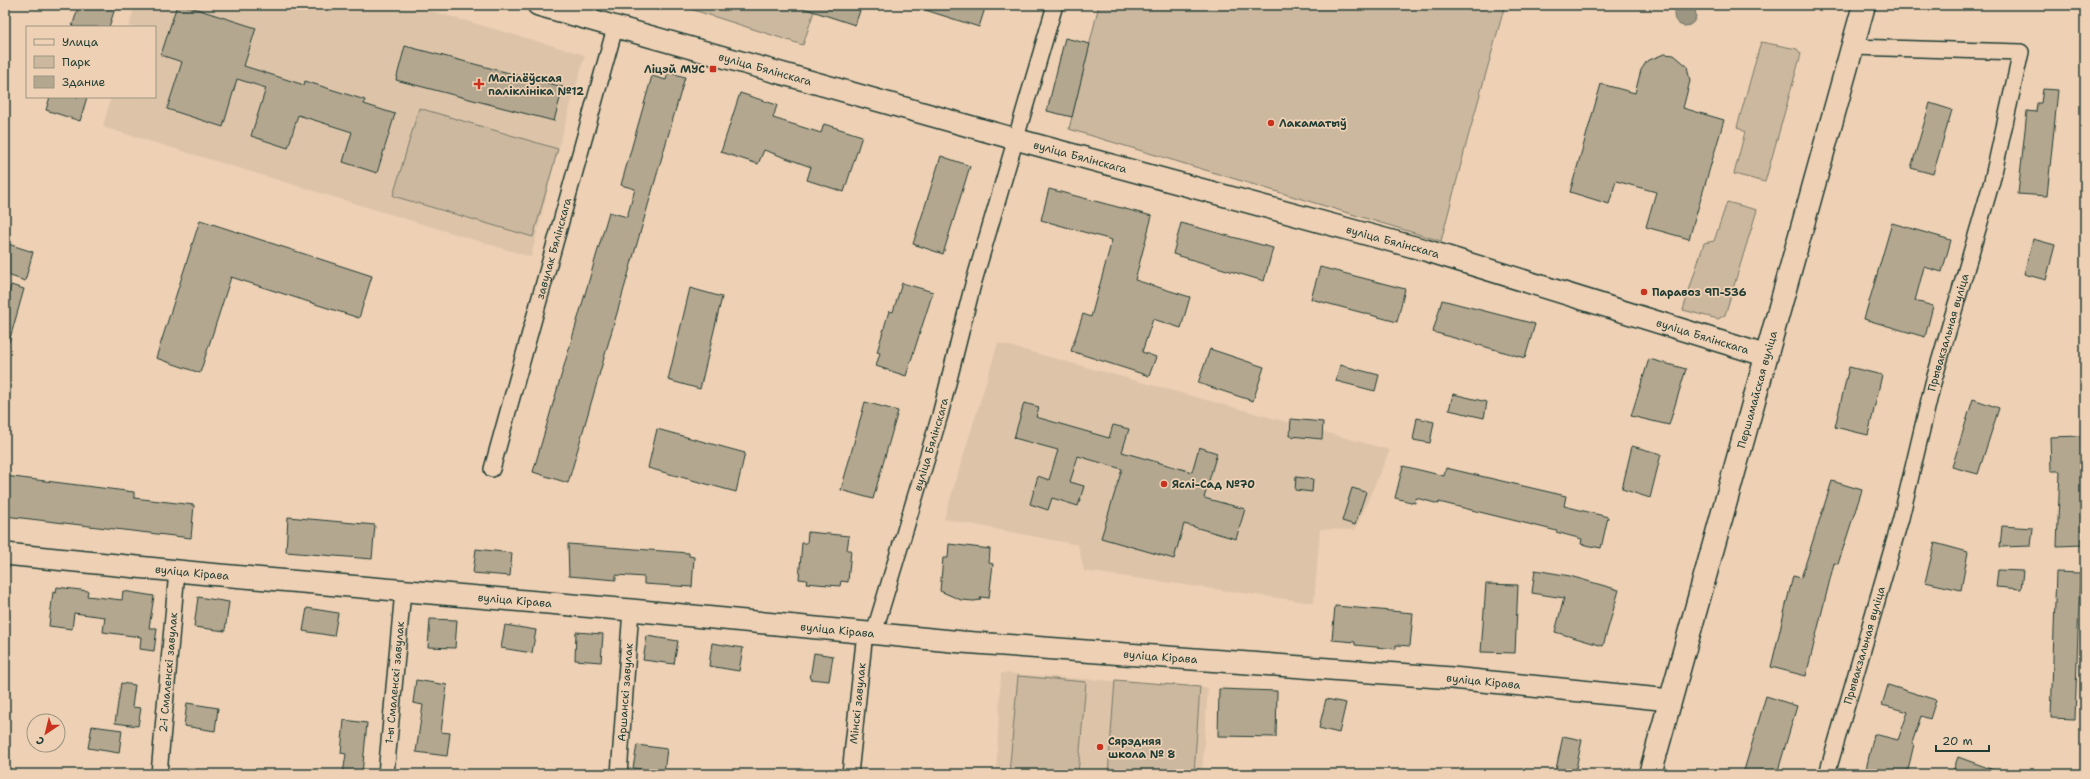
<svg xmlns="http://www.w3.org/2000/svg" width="2090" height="779" font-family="'Shantell Sans',sans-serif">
<rect width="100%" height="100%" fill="#eed0b4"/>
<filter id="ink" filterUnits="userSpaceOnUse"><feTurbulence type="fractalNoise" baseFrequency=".025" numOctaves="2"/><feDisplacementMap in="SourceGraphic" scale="8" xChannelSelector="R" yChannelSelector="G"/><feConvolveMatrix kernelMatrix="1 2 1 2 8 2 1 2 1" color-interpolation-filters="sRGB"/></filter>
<g filter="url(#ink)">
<path fill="#ddc4a9" d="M 135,5 L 411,5 L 585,55 L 558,149 L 531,257 L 103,127 L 111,97 L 155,97 L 155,27 L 129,27 Z
M 998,343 L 1390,450 L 1355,530 L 1320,529 L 1314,603 L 1084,571 L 1078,545 L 944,519 Z
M 1001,673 L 1208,688 L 1202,774 L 996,774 Z"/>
<path fill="#ccb89f" stroke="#767a6a" d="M 678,5 L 816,5 L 803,45 Z
M 1099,5 L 1505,5 L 1467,141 L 1441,241 L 1069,129 Z
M 1761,42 L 1797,49 L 1801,54 L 1765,182 L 1734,174 L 1745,132 L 1737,127 Z
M 419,108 L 558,149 L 533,237 L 393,196 Z
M 1727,202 L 1757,210 L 1725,315 L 1718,319 L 1683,310 L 1704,243 L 1714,241 Z
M 1018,676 L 1086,682 L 1078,774 L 1009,774 Z
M 1115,680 L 1200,687 L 1194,774 L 1108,774 Z"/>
<path fill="#9c9682" stroke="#6a7263" d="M1674 15a11 11 0 1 1 22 0a11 11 0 1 1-22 0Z"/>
<path fill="#b4a790" stroke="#1f3d34" d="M 79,5 L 116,5 L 109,27 L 72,27 Z
M 177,5 L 184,5 L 256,28 L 244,66 L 304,85 L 305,81 L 365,100 L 364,104 L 395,114 L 377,173 L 343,162 L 352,132 L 298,115 L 288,148 L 251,136 L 266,88 L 237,79 L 223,127 L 167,109 L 182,62 L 161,55 Z
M 804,5 L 862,5 L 855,25 L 803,8 Z
M 920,5 L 986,5 L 979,27 L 919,8 Z
M 1065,38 L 1090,44 L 1072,117 L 1047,111 Z
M 405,46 L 563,87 L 554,121 L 396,80 Z
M 1664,54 L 1674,55 L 1687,66 L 1690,81 L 1683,108 L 1724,120 L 1689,239 L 1646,227 L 1656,192 L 1616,181 L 1609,204 L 1570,192 L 1601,84 L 1635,93 L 1641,70 L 1647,61 Z
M 668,72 L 685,77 L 568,483 L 533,472 L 609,212 L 627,217 L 635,189 L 621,185 L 652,76 L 666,80 Z
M 2043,89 L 2058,90 L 2047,196 L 2018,194 L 2027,111 L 2036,112 L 2037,103 L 2041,103 Z
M 740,93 L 777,105 L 773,118 L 821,133 L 824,124 L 862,136 L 844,192 L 807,180 L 811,167 L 764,150 L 758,164 L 721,152 Z
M 50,97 L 87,97 L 80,121 L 46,110 Z
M 1930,103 L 1952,110 L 1933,174 L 1911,168 Z
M 941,156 L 970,166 L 943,254 L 913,244 Z
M 1049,189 L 1152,216 L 1135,280 L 1190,297 L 1181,328 L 1153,319 L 1142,352 L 1156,357 L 1149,376 L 1071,351 L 1083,314 L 1091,317 L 1112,240 L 1041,220 Z
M 200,220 L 372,276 L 359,318 L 231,277 L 200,373 L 156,358 Z
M 1181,223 L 1273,248 L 1264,281 L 1173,254 Z
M 1892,223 L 1951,240 L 1942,272 L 1924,267 L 1915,301 L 1933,306 L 1925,337 L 1864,319 Z
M 2033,239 L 2055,245 L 2046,280 L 2024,274 Z
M 5,243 L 33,252 L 25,281 L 5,274 Z
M 1320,267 L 1405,289 L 1397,322 L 1311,299 Z
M 902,283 L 933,292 L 906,376 L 876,366 L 880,353 L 877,352 L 889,311 L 893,312 Z
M 11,285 L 24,289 L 9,342 L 5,341 L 5,306 Z
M 690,288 L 722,297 L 700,389 L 668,380 Z
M 1442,300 L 1535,324 L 1525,358 L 1433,332 Z
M 1210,349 L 1264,367 L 1253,401 L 1198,383 Z
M 1649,359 L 1686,369 L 1669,425 L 1631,416 Z
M 1340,365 L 1379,375 L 1375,391 L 1336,381 Z
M 1849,367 L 1882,375 L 1868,435 L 1835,427 Z
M 1453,394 L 1487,402 L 1484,418 L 1449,410 Z
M 1973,399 L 1999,408 L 1978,474 L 1952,467 Z
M 865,402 L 898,411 L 873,499 L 841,490 Z
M 1024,403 L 1039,407 L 1036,417 L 1109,438 L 1113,425 L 1129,429 L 1122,452 L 1192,472 L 1199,447 L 1217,453 L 1204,498 L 1245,509 L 1236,539 L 1184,524 L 1174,559 L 1101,538 L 1122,469 L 1078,456 L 1070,482 L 1084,486 L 1078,506 L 1052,498 L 1048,510 L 1030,504 L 1038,476 L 1049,480 L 1058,450 L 1014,438 Z
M 1417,418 L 1434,422 L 1430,443 L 1413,440 Z
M 1291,419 L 1323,422 L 1322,439 L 1290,436 Z
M 657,429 L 745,453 L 736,492 L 648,468 Z
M 2081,436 L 2083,545 L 2057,546 L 2060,471 L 2051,471 L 2050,437 Z
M 1632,446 L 1661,454 L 1650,498 L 1622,489 Z
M 1403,466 L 1444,476 L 1446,468 L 1566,496 L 1564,506 L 1608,517 L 1601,548 L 1581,544 L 1582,539 L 1556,532 L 1557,531 L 1439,502 L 1439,504 L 1416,498 L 1415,503 L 1395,498 Z
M 5,476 L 134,492 L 134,498 L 194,505 L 191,538 L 5,516 Z
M 1296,477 L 1313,479 L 1312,492 L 1295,490 Z
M 1832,481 L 1862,490 L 1838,564 L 1834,563 L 1806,676 L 1771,667 L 1793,576 L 1801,578 Z
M 1352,488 L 1366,492 L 1355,525 L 1342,521 Z
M 288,517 L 375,525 L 372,559 L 286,552 Z
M 2002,526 L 2033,528 L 2031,546 L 2000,547 Z
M 808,532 L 849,536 L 847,550 L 851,550 L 848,582 L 841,581 L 840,586 L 806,583 L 807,580 L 799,579 L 802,543 L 807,543 Z
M 1935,543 L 1968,552 L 1961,590 L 1925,582 Z
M 568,544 L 689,553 L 689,556 L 694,557 L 692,587 L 644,584 L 644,577 L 616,575 L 616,580 L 569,576 Z
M 949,544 L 990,549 L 989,563 L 993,564 L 989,598 L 981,597 L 980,600 L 974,601 L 961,600 L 940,591 L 943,558 L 948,558 Z
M 476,549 L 512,553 L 510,576 L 473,573 Z
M 1535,570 L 1570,576 L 1619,590 L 1603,646 L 1555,632 L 1564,598 L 1532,593 Z
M 1998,570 L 2023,571 L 2021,589 L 1996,587 Z
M 2056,572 L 2080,573 L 2075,719 L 2051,718 Z
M 1486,584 L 1518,585 L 1515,653 L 1481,652 Z
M 57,587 L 88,591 L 87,596 L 122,600 L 123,591 L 154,596 L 149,628 L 157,628 L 154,651 L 140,649 L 141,637 L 103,632 L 105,617 L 74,613 L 72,629 L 49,626 L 53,592 L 56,593 Z
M 198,597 L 229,602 L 225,631 L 194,627 Z
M 1335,606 L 1413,613 L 1410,646 L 1396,645 L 1396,649 L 1355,645 L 1355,642 L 1332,640 Z
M 307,608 L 338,613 L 334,636 L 303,631 Z
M 430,619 L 457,620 L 455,648 L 428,647 Z
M 505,625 L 536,630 L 532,653 L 501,648 Z
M 576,632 L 603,634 L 601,662 L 575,660 Z
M 647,636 L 678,641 L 674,664 L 643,660 Z
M 712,643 L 743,648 L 739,671 L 709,666 Z
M 814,653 L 833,656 L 829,681 L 810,679 Z
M 416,680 L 447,685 L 441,732 L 450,733 L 447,756 L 416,752 L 423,705 L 413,703 Z
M 121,683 L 135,685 L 132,707 L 141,708 L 138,726 L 115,723 Z
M 1888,685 L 1936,700 L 1930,719 L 1921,716 L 1912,743 L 1914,744 L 1907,774 L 1865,774 L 1874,734 L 1898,740 L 1908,712 L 1882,705 Z
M 1219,689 L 1277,691 L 1276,737 L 1218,736 Z
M 1766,696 L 1797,706 L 1777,774 L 1743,774 Z
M 1326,699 L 1346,703 L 1339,733 L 1319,728 Z
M 187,703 L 218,708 L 215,731 L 184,726 Z
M 344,720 L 367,723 L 362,774 L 343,774 L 346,754 L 341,753 Z
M 92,726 L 122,730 L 119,753 L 88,748 Z
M 1563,736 L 1582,740 L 1575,773 L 1556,769 Z
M 637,745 L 667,749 L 664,772 L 633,768 Z
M 1958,757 L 1999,772 L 1999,774 L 1952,774 Z"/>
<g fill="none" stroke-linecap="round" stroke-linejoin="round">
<g stroke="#1f3d34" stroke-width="18">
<g id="street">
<path id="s1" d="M 492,469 L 615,28"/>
<path id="s2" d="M 874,633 L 940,415 L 972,288 L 1055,5"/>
<path id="s3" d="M 159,774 L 177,571"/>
<path id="s4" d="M 386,774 L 403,591"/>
<path id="s5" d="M 619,774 L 631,610"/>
<path id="s6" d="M 850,774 L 865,632"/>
<path id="s7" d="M 1827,774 L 1901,518 L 1933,383 L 1992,181 L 2021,52 L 1852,47"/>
</g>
</g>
<g stroke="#1f3d34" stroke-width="24">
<g id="secondary">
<path id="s8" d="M 538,5 L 1015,139 L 1425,250 L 1767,356"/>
<path id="s9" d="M 5,554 L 208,574 L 631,610 L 962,642 L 1452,678 L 1670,700"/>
</g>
</g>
<g stroke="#1f3d34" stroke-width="25">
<g id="primary">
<path id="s10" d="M 1650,774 L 1864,5"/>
</g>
</g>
<use href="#street" stroke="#eed0b4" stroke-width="15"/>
<use href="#secondary" stroke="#eed0b4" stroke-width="21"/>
<use href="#primary" stroke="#eed0b4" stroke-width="22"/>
</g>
</g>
<g fill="#c8321e" stroke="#eed0b4" stroke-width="1.5">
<rect x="709" y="65" width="8" height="8" rx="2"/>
<path d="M477 78h4v4h4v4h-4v4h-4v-4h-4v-4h4z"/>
<circle cx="1271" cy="123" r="4"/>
<circle cx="1644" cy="292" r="4"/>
<circle cx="1164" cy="484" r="4"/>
<circle cx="1100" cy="747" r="4"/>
</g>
<g text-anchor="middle" stroke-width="3.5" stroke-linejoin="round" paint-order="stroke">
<g font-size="11" fill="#1f3d34" stroke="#eed0b4">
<text dy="4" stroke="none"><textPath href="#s8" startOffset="236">вуліца Бялінскага</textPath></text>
<text dy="4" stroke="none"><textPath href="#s8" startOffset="563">вуліца Бялінскага</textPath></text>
<text dy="4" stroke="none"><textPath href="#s8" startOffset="887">вуліца Бялінскага</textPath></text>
<text dy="4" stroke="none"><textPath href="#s1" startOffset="229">завулак Бялінскага</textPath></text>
<text dy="4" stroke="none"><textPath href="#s7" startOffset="458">Прывакзальная вуліца</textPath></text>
<text dy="4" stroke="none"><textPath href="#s8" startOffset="1211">вуліца Бялінскага</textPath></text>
<text dy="4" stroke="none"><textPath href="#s10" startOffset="399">Першамайская вуліца</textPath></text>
<text dy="4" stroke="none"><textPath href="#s2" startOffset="197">вуліца Бялінскага</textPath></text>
<text dy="4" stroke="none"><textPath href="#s9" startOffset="188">вуліца Кірава</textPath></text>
<text dy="4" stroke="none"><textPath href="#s9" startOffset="512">вуліца Кірава</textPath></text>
<text dy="4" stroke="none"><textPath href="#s9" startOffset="836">вуліца Кірава</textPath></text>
<text dy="4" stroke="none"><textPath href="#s7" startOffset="134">Прывакзальная вуліца</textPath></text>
<text dy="4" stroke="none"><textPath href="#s9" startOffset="1160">вуліца Кірава</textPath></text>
<text dy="4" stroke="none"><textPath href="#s3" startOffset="102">2-і Смаленскі завулак</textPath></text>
<text dy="4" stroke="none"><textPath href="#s9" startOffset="1484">вуліца Кірава</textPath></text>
<text dy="4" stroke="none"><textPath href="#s4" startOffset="92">1-ы Смаленскі завулак</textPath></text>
<text dy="4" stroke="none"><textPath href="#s5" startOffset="82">Аршанскі завулак</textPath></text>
<text dy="4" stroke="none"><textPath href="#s6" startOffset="71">Мінскі завулак</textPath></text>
</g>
<g font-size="11" font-weight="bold" fill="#1f3d34" stroke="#eed0b4" text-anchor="start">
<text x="705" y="73" text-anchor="end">Ліцэй МУС</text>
<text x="488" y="82">Магілёўская<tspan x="488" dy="13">паліклініка №12</tspan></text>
<text x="1279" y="127">Лакаматыў</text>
<text x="1652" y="296">Паравоз 9П-536</text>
<text x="1172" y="488">Яслі-Сад №70</text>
<text x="1108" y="745">Сярэдняя<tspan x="1108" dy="13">школа № 8</tspan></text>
</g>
</g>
<rect width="2090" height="779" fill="none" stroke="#eed0b4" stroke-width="20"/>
<rect x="10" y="10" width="2070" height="759" fill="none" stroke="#1f3d34" stroke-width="1.5" filter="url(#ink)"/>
<rect x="26" y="26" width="130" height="72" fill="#eed0b4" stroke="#9b9581"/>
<rect x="34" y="39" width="20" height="6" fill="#eed0b4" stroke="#9b9581"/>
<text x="62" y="46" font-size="12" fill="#1f3d34">Улица</text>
<rect x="34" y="56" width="20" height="12" fill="#ccb89f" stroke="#9b9581"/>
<text x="62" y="66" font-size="12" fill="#1f3d34">Парк</text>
<rect x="34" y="76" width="20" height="12" fill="#b4a790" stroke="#9b9581"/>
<text x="62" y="86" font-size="12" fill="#1f3d34">Здание</text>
<g transform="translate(46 733) rotate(215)"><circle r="19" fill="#eed0b4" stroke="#9b9581"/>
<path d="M0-3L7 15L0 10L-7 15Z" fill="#c8321e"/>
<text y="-6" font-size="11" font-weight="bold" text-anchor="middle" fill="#1f3d34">С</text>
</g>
<path d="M1936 745v6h53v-6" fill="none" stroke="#1f3d34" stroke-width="2"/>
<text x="1942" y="745" font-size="12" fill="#1f3d34" stroke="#eed0b4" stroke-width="3" paint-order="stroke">20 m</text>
</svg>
